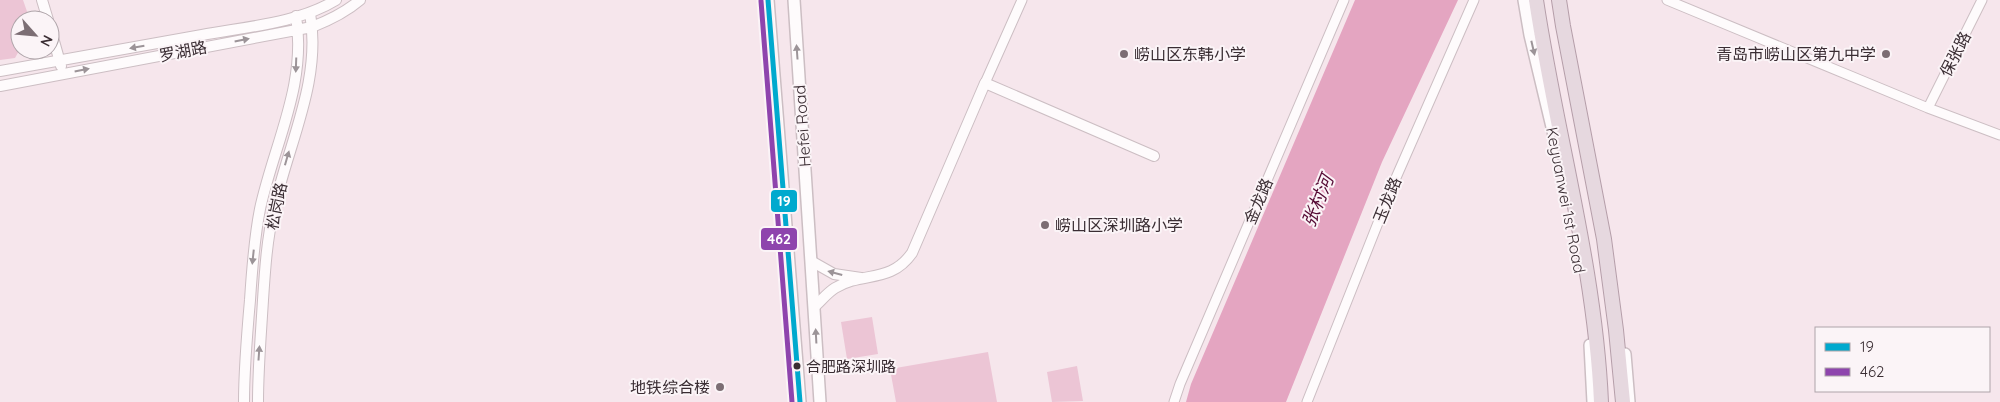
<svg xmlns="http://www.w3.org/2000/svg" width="2000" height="402" font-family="Quicksand,'Noto Sans SC',sans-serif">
<rect width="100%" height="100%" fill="#f6e6ec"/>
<path fill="#ecc5d5" d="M 0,0 L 23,0 L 30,20 L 20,20 L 20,49 L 15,58 L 0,60 Z
M 872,317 L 878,354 L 847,359 L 841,322 Z
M 988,352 L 997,402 L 896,402 L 890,369 Z
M 1077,366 L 1083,401 L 1052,402 L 1047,372 Z"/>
<path fill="#e4a5c1" d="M 1355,0 L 1458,0 L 1382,162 L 1286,402 L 1186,402 L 1191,384 Z"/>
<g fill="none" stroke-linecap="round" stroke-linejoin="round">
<g stroke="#ccbec3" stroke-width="11">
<path id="minor" d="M 1667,0 L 1928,108 L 2000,135
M 985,83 L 1022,0
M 1928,108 L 1982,0
M 1174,402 L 1180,384 L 1344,0
M 1307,402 L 1395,180 L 1474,0"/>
</g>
<g stroke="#ccbec3" stroke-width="12">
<path id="tertiary" d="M 42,0 L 48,20
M 50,27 L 61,66
M 0,71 C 67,59 134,47 202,35 C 245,27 299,23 336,0
M 0,86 L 312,27 C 330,20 346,12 360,0
M 811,261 L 834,274 L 861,278
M 814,307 C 821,301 827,293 835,288 C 863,271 890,284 912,253 L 985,83 L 1154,156
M 244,402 C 244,368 247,334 250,300 C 252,269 254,239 260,209 C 274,144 307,85 296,16
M 258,402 C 258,368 261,334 263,300 C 265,269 267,239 274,209 C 288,144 322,81 310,13"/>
</g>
<g stroke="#ccbec3" stroke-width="14">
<path id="secondary" d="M 768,0 L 800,402
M 794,0 L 820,402
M 1524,0 L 1530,35 L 1558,152
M 1590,345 L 1593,402
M 1625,354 L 1629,402"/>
</g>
<g stroke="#b59ea9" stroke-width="16">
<path id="trunk" d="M 1536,0 C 1556,134 1595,265 1601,402
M 1559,0 L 1563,26 L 1604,239 L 1616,330 L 1623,402"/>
</g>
<use href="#minor" stroke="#fefbfc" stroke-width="9"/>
<use href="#tertiary" stroke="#fefbfc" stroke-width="10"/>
<use href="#secondary" stroke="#fefbfc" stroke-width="11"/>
<use href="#trunk" stroke="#e6d8df" stroke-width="14"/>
<g stroke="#fbf4f7" stroke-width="9">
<path id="bus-1" d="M 768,0 L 800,402"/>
</g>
<g stroke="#fbf4f7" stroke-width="9">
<path id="bus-2" d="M 761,1 L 792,402"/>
</g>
<use href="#bus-1" stroke="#00a9ce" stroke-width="5"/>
<use href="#bus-2" stroke="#8e44ad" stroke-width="5"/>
</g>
<defs><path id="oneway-solid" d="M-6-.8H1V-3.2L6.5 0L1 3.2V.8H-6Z" transform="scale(1.25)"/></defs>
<g fill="#9c9498">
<use href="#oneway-solid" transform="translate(242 40) rotate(-11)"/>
<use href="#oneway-solid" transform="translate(137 47) rotate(170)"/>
<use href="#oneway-solid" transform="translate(1533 48) rotate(77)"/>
<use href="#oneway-solid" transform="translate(797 52) rotate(-94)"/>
<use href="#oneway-solid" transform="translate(296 65) rotate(92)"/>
<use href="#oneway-solid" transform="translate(82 70) rotate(-11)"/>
<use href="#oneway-solid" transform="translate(287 158) rotate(-74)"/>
<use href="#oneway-solid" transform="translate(253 257) rotate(96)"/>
<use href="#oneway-solid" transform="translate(835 273) rotate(-165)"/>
<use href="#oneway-solid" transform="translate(816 336) rotate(-93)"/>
<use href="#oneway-solid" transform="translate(259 353) rotate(-86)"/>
</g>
<g fill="#7c6e74" stroke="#fbf4f7" stroke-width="2">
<circle cx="1124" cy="54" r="5"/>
<circle cx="1886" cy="54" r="5"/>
<circle cx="1045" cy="225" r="5"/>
<circle cx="720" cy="387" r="5"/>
</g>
<circle fill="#3a2d33" stroke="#fbf4f7" stroke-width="2" cx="797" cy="366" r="4.5"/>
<g text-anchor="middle" stroke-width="4" stroke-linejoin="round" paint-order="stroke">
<g font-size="15" fill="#3a2d33" stroke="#fbf4f7" text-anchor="start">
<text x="806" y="372">合肥路深圳路</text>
</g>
<g font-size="16" fill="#3a2d33" stroke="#fbf4f7">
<text transform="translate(183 51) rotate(-11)" y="6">罗湖路</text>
<text transform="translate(1955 54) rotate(-63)" y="6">保张路</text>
<text transform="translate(802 126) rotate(-94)" y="6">Hefei Road</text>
<text transform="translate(1387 200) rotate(-68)" y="6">玉龙路</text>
<text transform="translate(1566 200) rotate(79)" y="6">Keyuanwei 1st Road</text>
<text transform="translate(1258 201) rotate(-67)" y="6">金龙路</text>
<text transform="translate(276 206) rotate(-78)" y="6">松岗路</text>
</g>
<g font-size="16" fill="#3a2d33" stroke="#fbf4f7" text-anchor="start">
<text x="1134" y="60">崂山区东韩小学</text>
<text x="1876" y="60" text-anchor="end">青岛市崂山区第九中学</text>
<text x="1055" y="231">崂山区深圳路小学</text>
<text x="710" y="393" text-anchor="end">地铁综合楼</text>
</g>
<g font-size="18" font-style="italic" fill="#560b35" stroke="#fbf4f7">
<text transform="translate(1318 201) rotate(-68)" y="6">张村河</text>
</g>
</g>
<g stroke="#fbf4f7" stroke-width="2">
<rect x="770" y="189" width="28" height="24" rx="5" fill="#00a9ce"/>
<rect x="760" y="227" width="38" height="24" rx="5" fill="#8e44ad"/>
</g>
<g font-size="14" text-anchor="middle" font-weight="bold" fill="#fff">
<text x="784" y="206">19</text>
<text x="779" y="244">462</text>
</g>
<rect x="1815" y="327" width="175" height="65" fill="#fbf4f7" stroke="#aea4a9"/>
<rect x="1825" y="343" width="25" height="8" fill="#00a9ce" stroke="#aea4a9"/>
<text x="1860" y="352" font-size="15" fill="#3a2d33">19</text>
<rect x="1825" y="368" width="25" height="8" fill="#8e44ad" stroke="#aea4a9"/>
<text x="1860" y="377" font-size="15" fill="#3a2d33">462</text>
<g transform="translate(35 35) rotate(117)"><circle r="24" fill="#fbf4f7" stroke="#aea4a9"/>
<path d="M0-4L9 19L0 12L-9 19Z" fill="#7c6e74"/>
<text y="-8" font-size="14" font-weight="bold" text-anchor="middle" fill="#3a2d33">N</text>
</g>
</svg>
